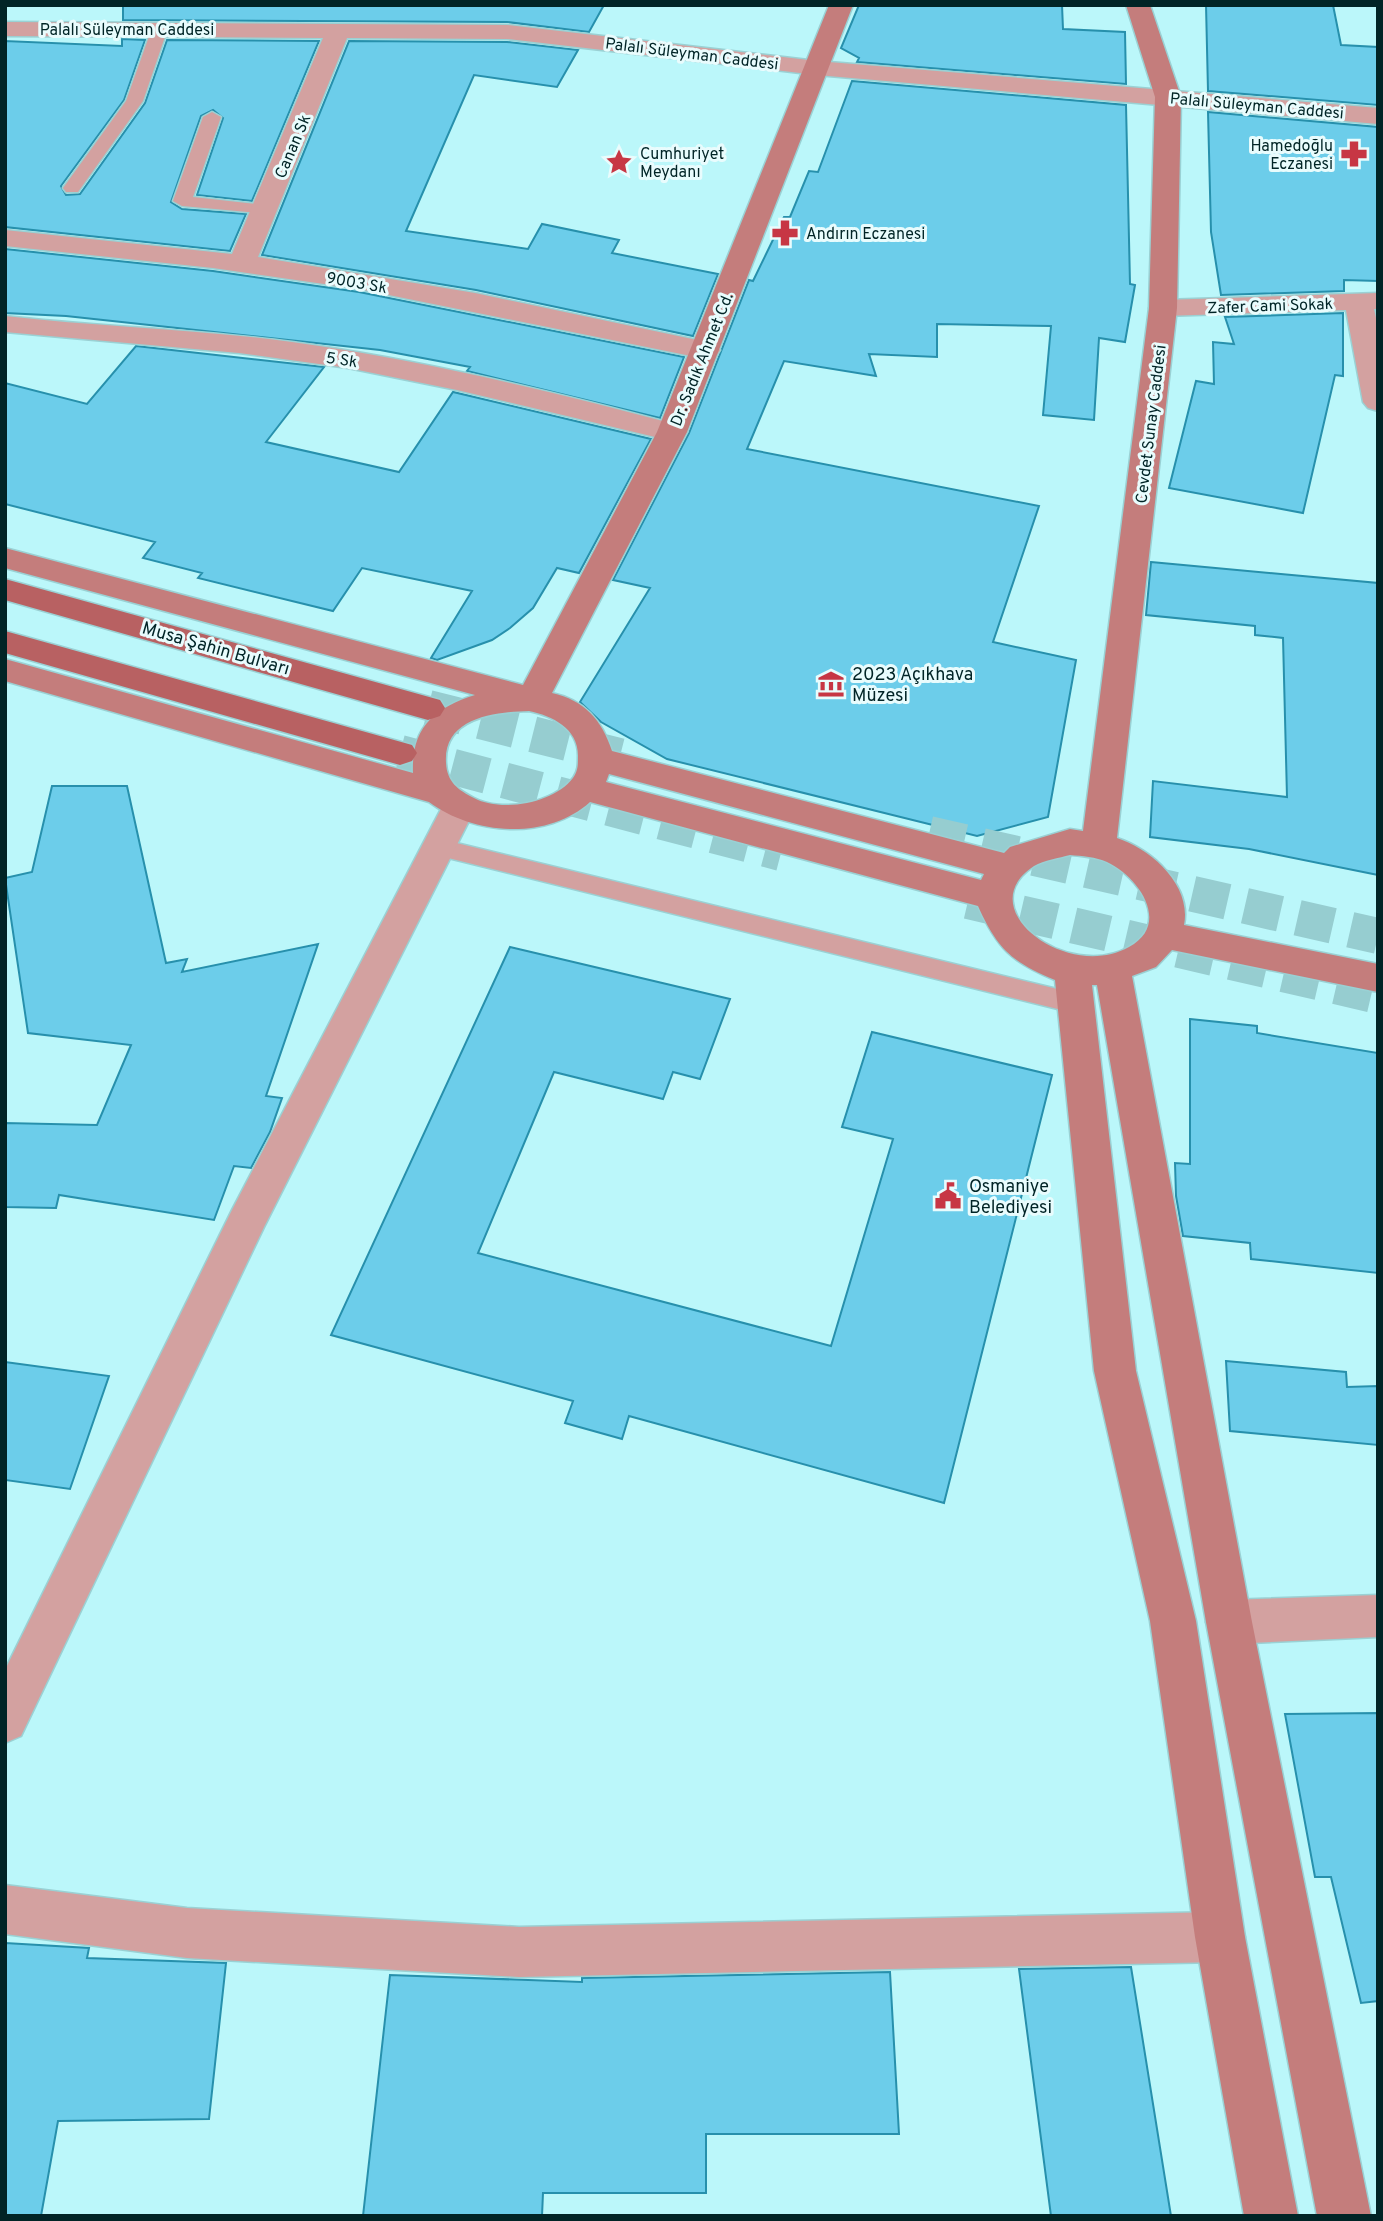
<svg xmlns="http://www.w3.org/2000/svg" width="1383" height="2221" font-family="Overpass,sans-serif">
<rect width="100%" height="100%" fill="#bbf7fa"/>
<path fill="#6ccdea" stroke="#2790ac" stroke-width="2" d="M 123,5 L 604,5 L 589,32 L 507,22 L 123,20 Z
M 859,5 L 1062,5 L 1063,29 L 1125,32 L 1126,84 L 857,62 L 859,58 L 841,48 Z
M 1206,5 L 1333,5 L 1341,45 L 1378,47 L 1378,105 L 1208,91 Z
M 122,39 L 145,40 L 124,100 L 61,186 L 66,195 L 80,194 L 145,103 L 167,40 L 319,41 L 252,201 L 197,195 L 223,118 L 213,110 L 201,116 L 171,202 L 182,209 L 246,214 L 230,251 L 5,227 L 5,41 L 122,46 Z
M 349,41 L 507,42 L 578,50 L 557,87 L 474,75 L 406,231 L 528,249 L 542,224 L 619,240 L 612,253 L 718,274 L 693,336 L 476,290 L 262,255 Z
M 852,81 L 1126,105 L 1130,284 L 1135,285 L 1125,342 L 1099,338 L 1094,420 L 1043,415 L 1051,326 L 937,324 L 937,357 L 869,354 L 876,376 L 784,361 L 747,449 L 1039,506 L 993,642 L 1076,660 L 1048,817 L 977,836 L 667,759 L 601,722 L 580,702 L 650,588 L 613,580 L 689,433 L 749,280 L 753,281 L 784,217 L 790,217 L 809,171 L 818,172 Z
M 1208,112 L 1378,127 L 1378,281 L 1344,280 L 1344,291 L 1221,295 L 1211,232 Z
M 5,249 L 213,271 L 359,292 L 684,357 L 660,418 L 467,371 L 470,367 L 380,350 L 66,316 L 5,313 Z
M 1343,313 L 1343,376 L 1335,375 L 1303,513 L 1169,488 L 1196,381 L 1214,384 L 1213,342 L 1234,344 L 1225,317 Z
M 136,346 L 324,367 L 266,442 L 399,472 L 453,392 L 651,439 L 579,573 L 557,568 L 533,608 L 510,628 L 492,640 L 437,660 L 431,658 L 472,591 L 362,568 L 333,611 L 198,578 L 202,573 L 143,558 L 155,542 L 5,504 L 5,383 L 87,404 Z
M 1151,562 L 1378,583 L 1378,875 L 1249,849 L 1150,837 L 1153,781 L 1287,797 L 1283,638 L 1255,635 L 1255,626 L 1146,615 Z
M 52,786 L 127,786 L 166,963 L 187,959 L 182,972 L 318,944 L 266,1096 L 282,1098 L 270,1132 L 251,1168 L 234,1166 L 214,1220 L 59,1195 L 56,1208 L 5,1207 L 5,1123 L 97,1125 L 131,1045 L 28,1033 L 5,878 L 32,872 Z
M 510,947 L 730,999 L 700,1079 L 673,1072 L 663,1099 L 554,1072 L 478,1253 L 831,1346 L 893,1139 L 842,1127 L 872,1032 L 1052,1075 L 944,1503 L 629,1416 L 622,1439 L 565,1423 L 573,1401 L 331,1335 Z
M 1190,1019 L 1257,1026 L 1257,1033 L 1378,1053 L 1378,1273 L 1251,1259 L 1250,1243 L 1183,1236 L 1176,1196 L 1175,1163 L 1190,1164 Z
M 1226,1361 L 1346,1372 L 1347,1387 L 1378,1386 L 1378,1445 L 1230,1431 Z
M 5,1362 L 109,1376 L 70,1489 L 5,1480 Z
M 1378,1713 L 1378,2001 L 1361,2003 L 1331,1877 L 1315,1877 L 1285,1714 Z
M 5,1943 L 89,1948 L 87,1958 L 226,1963 L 209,2119 L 58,2121 L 41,2216 L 5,2216 Z
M 1131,1967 L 1171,2216 L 1051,2216 L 1019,1969 Z
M 890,1972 L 899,2134 L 706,2134 L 706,2193 L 543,2193 L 542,2216 L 363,2216 L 390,1975 L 582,1982 L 582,1978 Z"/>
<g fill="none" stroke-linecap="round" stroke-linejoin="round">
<path stroke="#96cdd0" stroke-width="36" stroke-dasharray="36 18" stroke-linecap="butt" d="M 428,708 L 627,758
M 400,753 L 781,853
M 929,834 L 1378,936
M 968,901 L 1378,996"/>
<g stroke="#9ad1d4" stroke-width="3">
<path id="lane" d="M 160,23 L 168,28 L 143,101 L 78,192 L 66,192 L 63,188 L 126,101 L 152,28 Z
M 212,112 L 221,117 L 193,197 L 264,205 L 273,210 L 270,214 L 182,206 L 173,201 L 203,117 Z
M 440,839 L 1078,994 L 1087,997 L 1091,1004 L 1087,1011 L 1078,1014 L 432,854 L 428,848 L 432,842 Z"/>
</g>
<g stroke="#9ad1d4" stroke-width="3">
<path id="street" d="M 5,22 L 507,25 L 817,61 L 1378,108 L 1378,124 L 817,75 L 507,39 L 347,38 L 258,257 L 475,293 L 716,344 L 720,350 L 716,356 L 706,359 L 359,289 L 213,268 L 5,246 L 5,230 L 232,254 L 323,38 L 5,36 Z
M 1378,293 L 1378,309 L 1374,309 L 1378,327 L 1378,411 L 1368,408 L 1363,402 L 1346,310 L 1163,316 L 1153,314 L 1149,308 L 1153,302 L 1163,300 Z
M 5,316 C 101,327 197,329 292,342 C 423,360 554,392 682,426 L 687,432 L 682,438 L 672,441 L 457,390 L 348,368 L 239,353 L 5,332 Z
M 459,795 L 471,798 L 476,807 L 264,1227 L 21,1736 L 5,1743 L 5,1670 L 232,1210 L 442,807 L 447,798 Z
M 1378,1595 L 1378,1637 L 1229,1644 L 1213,1637 L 1206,1622 L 1213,1607 L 1229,1600 Z
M 5,1885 L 187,1908 L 519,1927 L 1220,1912 L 1237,1920 L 1245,1937 L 1237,1954 L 1220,1962 L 519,1977 L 187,1958 L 5,1934 Z"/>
</g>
<g stroke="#9ad1d4" stroke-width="3">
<path id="secondary" d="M 829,5 L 853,5 L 687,432 L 552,693 C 584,700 602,720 612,751 L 1004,853 L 1010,847 L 1070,829 L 1083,831 L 1149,308 L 1155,97 L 1126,5 L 1150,5 L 1181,97 L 1177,308 L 1117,838 C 1151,849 1192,885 1184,925 L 1378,964 L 1378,992 L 1172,950 L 1156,967 L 1132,976 L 1252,1622 L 1371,2216 L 1317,2216 L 1206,1622 L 1097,985 L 1092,985 L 1136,1371 L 1196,1621 L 1245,1937 L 1298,2216 L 1244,2216 L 1195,1937 L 1150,1621 L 1094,1371 L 1055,980 C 1011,962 997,948 978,906 L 590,802 C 547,841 473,835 429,802 L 5,681 L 5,659 L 413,773 C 411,728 434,708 475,695 L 5,568 L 5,548 L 523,685 L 657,432 ZM 529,711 C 553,716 579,729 578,757 C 578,765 578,771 573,778 C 554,803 502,813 474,798 C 458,790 447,782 446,763 C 443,718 494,712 529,711 ZM 609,774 L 984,874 L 981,880 L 606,782 ZM 1070,855 C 1082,856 1096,857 1107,862 C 1138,876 1172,924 1129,947 C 1067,982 969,908 1034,866 C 1044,860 1059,858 1070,855 Z"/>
</g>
<g stroke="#9ad1d4" stroke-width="3">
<path id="primary" d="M 5,579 L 440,700 L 445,708 L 440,716 L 428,720 L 5,600 Z
M 5,631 L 412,745 L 417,753 L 412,761 L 400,765 L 5,653 Z"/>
</g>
<use href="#lane" fill="#d3a1a0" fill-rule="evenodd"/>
<use href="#street" fill="#d3a1a0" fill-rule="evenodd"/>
<use href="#secondary" fill="#c47d7c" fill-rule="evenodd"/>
<use href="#primary" fill="#b86162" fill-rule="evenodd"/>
</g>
<defs>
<g id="pharmacy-bare" transform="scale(2.1)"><path d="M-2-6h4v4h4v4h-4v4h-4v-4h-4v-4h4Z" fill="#c73644" stroke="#e9fcfd" stroke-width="2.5" paint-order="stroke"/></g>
<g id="sight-bare" transform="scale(2.1)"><path d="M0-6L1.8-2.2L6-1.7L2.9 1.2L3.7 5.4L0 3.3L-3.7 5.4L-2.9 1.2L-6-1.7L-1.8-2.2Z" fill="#c73644" stroke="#e9fcfd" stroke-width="2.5" paint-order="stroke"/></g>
<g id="museum-bare" transform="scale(2.1)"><path d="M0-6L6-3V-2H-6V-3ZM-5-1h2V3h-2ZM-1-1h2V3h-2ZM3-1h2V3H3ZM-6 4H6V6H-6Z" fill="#c73644" stroke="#e9fcfd" stroke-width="2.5" paint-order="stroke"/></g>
<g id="civic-bare" transform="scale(2.1)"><path d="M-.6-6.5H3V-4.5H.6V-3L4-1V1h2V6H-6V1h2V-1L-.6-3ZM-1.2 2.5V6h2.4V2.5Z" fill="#c73644" stroke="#e9fcfd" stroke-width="2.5" paint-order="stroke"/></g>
</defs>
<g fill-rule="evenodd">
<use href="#pharmacy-bare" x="1354" y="154"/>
<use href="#sight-bare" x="619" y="162"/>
<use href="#pharmacy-bare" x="785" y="233"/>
<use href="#museum-bare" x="831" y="684"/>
<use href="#civic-bare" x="948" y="1196"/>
</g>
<g text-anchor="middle" stroke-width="6" stroke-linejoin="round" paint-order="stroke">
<g font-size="16" fill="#012426" stroke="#e9fcfd">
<text x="127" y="35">Palalı Süleyman Caddesi</text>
<text transform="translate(692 53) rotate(7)" y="6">Palalı Süleyman Caddesi</text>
<text transform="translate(1257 105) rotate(5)" y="6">Palalı Süleyman Caddesi</text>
<text transform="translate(292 146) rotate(-67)" y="6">Canan Sk</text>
<text transform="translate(357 282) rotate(10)" y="6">9003 Sk</text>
<text transform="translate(1270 305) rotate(-2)" y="6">Zafer Cami Sokak</text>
<text transform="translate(342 359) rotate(9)" y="6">5 Sk</text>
<text transform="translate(701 359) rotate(-68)" y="6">Dr. Sadık Ahmet Cd.</text>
<text transform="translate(1150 424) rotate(-83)" y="6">Cevdet Sunay Caddesi</text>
</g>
<g font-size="16" fill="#012426" stroke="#e9fcfd" text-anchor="start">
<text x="1333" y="151" text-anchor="end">Hamedoğlu<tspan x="1333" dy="18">Eczanesi</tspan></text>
<text x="640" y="159">Cumhuriyet<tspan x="640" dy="18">Meydanı</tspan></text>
<text x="806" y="239">Andırın Eczanesi</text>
</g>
<g font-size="18" fill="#012426" stroke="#e9fcfd">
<text transform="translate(216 648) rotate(16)" y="6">Musa Şahin Bulvarı</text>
</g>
<g font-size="18" fill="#012426" stroke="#e9fcfd" text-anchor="start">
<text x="852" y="680">2023 Açıkhava<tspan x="852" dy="21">Müzesi</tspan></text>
<text x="969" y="1192">Osmaniye<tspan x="969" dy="21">Belediyesi</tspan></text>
</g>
</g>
<rect width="1383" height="2221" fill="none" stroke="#012426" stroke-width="14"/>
</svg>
